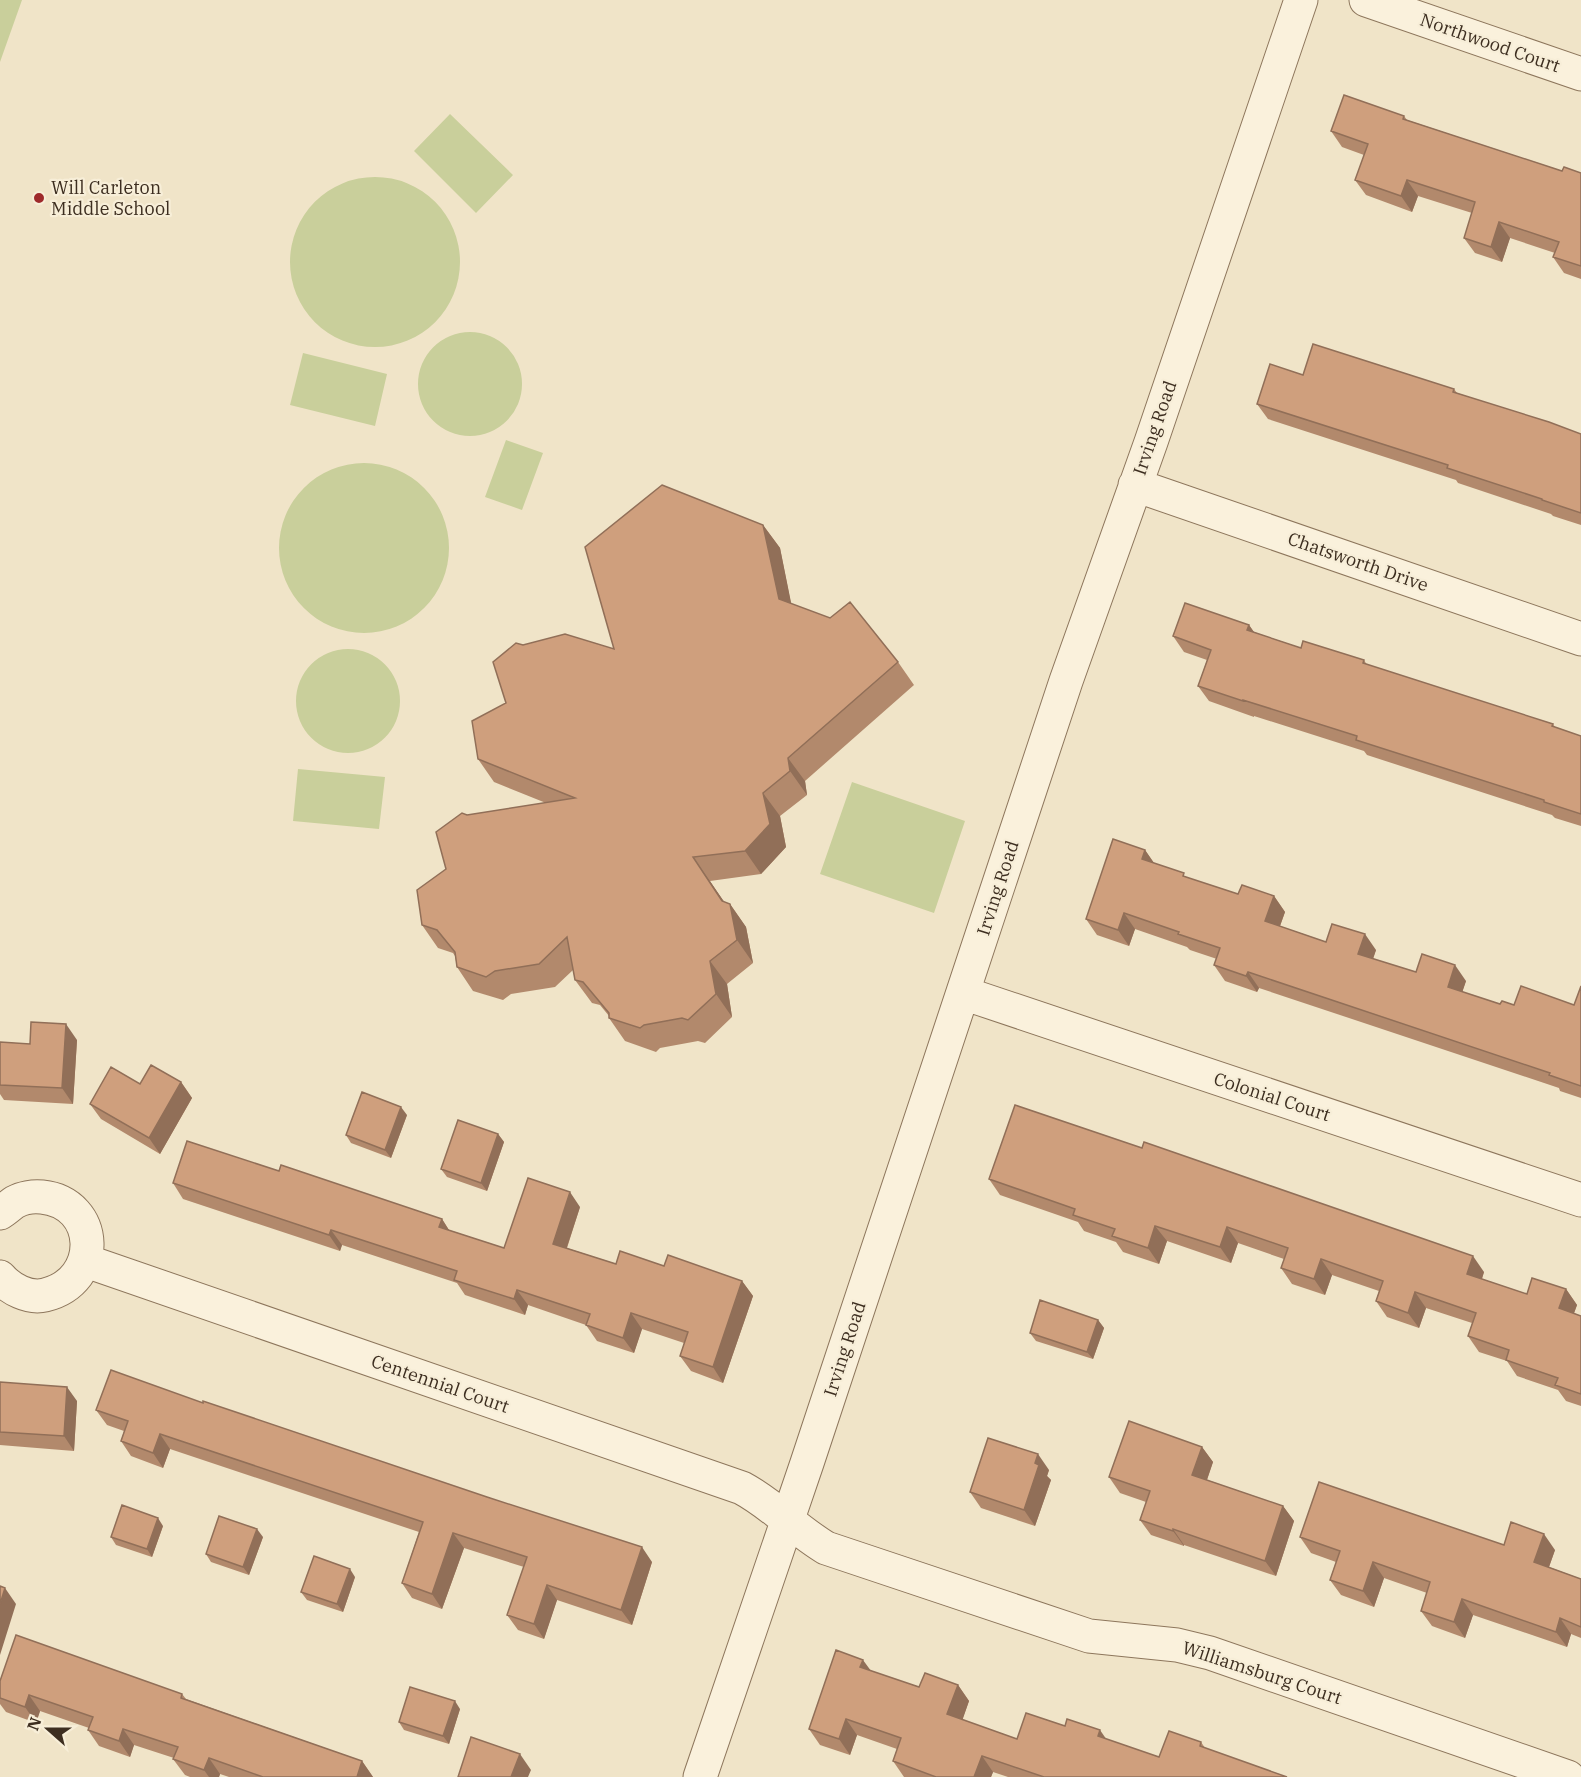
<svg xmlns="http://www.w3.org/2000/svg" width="1581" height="1777" font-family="'IBM Plex Serif',serif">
<rect width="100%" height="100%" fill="#f0e4c8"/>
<path fill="#c9cf9b" d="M 0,0 L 22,0 L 0,62 Z
M 450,114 L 513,175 L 476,213 L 414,151 Z
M290 262a85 85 0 1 1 170 0a85 85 0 1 1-170 0Z
M418 384a52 52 0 1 1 104 0a52 52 0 1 1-104 0Z
M 303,353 L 387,374 L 375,426 L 290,405 Z
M 506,440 L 543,453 L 522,510 L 485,497 Z
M279 548a85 85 0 1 1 170 0a85 85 0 1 1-170 0Z
M296 701a52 52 0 1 1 104 0a52 52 0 1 1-104 0Z
M 298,769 L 385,777 L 379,829 L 293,821 Z
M 852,782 L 965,821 L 934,913 L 820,874 Z"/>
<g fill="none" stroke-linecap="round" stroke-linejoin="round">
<g stroke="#8d765c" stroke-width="35">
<path id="street" d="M 1366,0 L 1581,74
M 1135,485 L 1581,639
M 963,993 L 1581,1200
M 0,1213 C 5,1210 10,1205 15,1202 C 22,1198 33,1196 42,1197 C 100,1203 103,1281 45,1295 C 29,1299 10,1289 0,1277
M 86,1261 L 742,1488 C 772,1504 796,1530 826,1548 L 1089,1636 L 1177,1645 L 1210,1653 L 1568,1777
M 700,1777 L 807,1463 L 1066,681 L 1151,442 L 1301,0"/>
</g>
<use href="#street" stroke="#faf1dc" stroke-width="33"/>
</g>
<path fill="#b2896c" d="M 1404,116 L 1407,120 L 1562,171 L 1581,173 L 1581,279 L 1564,273 L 1553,257 L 1555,253 L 1510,238 L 1502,262 L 1475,253 L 1464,238 L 1472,213 L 1418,196 L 1412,212 L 1366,195 L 1355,180 L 1364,155 L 1342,147 L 1331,131 Z
M 1303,375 L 1454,389 L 1457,393 L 1581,434 L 1581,525 L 1553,516 L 1551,514 L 1458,483 L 1456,480 L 1268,419 L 1257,404 Z
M 763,525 L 780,548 L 791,604 L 898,662 L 914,685 L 805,781 L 807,795 L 780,816 L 786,847 L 761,874 L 710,881 L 724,902 L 730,904 L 746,927 L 753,963 L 727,984 L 732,1017 L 705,1043 L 698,1041 L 660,1048 L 656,1052 L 625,1041 L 609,1018 L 609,1016 L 600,1005 L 592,1003 L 575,980 L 573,970 L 555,987 L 511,994 L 503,1000 L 473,991 L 457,967 L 455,956 L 453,953 L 438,948 L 422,925 L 446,869 L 467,815 L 546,803 L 494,782 L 478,759 L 506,703 L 523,645 L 614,649 Z
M 1249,625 L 1254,632 L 1301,648 L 1364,660 L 1367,665 L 1553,724 L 1555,727 L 1581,736 L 1581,826 L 1555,818 L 1552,815 L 1367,755 L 1364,751 L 1254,716 L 1254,717 L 1209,701 L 1198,686 L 1207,660 L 1184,652 L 1173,636 Z
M 1145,850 L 1154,863 L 1186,877 L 1238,894 L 1274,896 L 1285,912 L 1280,926 L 1326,942 L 1376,950 L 1373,959 L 1416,972 L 1466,981 L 1462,992 L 1500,1004 L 1514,1005 L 1574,1005 L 1581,986 L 1581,1098 L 1560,1091 L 1559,1088 L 1259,988 L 1257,992 L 1225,981 L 1214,965 L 1217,959 L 1190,950 L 1187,947 L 1135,929 L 1129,946 L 1097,935 L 1086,919 Z
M 77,1040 L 73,1104 L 4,1100 L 0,1094 L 0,1042 L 30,1044 Z
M 181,1082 L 192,1098 L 160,1154 L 101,1119 L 90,1104 L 140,1084 Z
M 407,1115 L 391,1158 L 351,1143 L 346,1135 Z
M 498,1134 L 504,1142 L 487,1191 L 447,1177 L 441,1169 Z
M 279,1171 L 442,1219 L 449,1230 L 504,1248 L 580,1207 L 567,1248 L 616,1264 L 664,1266 L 742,1281 L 753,1296 L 723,1383 L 691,1371 L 680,1356 L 684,1343 L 642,1329 L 634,1353 L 597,1341 L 586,1325 L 528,1305 L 525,1315 L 465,1295 L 457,1283 L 342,1245 L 340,1251 L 183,1199 L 173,1183 Z
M 989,1179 L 1484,1272 L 1482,1279 L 1527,1294 L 1566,1289 L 1577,1305 L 1574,1313 L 1581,1316 L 1581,1406 L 1566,1401 L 1558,1390 L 1517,1376 L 1507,1361 L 1479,1352 L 1468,1336 L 1472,1323 L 1426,1308 L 1419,1328 L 1387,1317 L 1376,1301 L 1379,1291 L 1332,1275 L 1325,1295 L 1292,1284 L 1281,1268 L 1284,1259 L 1238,1243 L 1231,1263 L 1167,1241 L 1159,1264 L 1123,1252 L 1116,1242 L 1084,1231 L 1078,1222 L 1000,1195 Z
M 1098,1320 L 1104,1328 L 1093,1359 L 1036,1341 L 1030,1333 Z
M 0,1382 L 77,1401 L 74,1451 L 0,1445 Z
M 203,1403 L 652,1562 L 632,1625 L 557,1600 L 544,1639 L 518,1630 L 507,1615 L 524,1567 L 464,1548 L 442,1609 L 412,1598 L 402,1583 L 419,1532 L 170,1449 L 163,1468 L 131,1456 L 121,1441 L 124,1431 L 107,1425 L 96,1410 Z
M 1202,1447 L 1213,1462 L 1207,1480 L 1283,1506 L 1294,1521 L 1276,1576 L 1184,1545 L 1184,1546 L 1151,1535 L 1140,1520 L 1146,1502 L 1120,1493 L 1109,1477 Z
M 1049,1470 L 1047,1476 L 1051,1480 L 1035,1526 L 981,1508 L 970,1492 Z
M 163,1526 L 152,1557 L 116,1545 L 111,1537 Z
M 263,1537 L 249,1575 L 211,1562 L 206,1554 Z
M 1300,1537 L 1504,1545 L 1555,1550 L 1549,1567 L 1581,1579 L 1581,1638 L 1571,1634 L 1567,1647 L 1473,1615 L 1465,1638 L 1432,1626 L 1421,1611 L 1427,1593 L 1384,1578 L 1374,1607 L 1341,1595 L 1330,1580 L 1336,1562 L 1311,1553 Z
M 355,1577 L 343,1612 L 307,1600 L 301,1592 Z
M 871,1671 L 919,1687 L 958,1685 L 969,1701 L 962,1720 L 1017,1739 L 1106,1739 L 1159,1757 L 1201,1742 L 1205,1748 L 1287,1777 L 1008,1777 L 993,1772 L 991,1777 L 904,1777 L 893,1761 L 897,1749 L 857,1735 L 850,1755 L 820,1745 L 809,1729 Z
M 0,1681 L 182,1694 L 186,1699 L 362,1761 L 373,1777 L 229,1777 L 220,1774 L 219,1777 L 190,1777 L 185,1775 L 173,1759 L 174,1758 L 134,1745 L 130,1757 L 99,1746 L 88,1730 L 89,1728 L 40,1711 L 36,1723 L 6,1712 L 0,1704 Z
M 460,1709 L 449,1744 L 404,1730 L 399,1722 Z"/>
<path fill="#916f58" d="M 1407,180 L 1418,196 L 1412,212 L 1401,196 Z
M 1499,222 L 1510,238 L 1502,262 L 1491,247 Z
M 763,525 L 780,548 L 795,622 L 779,599 Z
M 1249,625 L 1260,641 L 1247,630 Z
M 788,758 L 805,781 L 807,795 L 790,771 Z
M 763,793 L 780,816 L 786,847 L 761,874 L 745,851 Z
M 1145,850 L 1156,866 L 1142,859 Z
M 693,857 L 732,913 L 730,904 L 746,927 L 753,963 L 737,940 Z
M 1274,896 L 1285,912 L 1276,937 L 1265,921 Z
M 1124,913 L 1135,929 L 1129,946 L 1118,930 Z
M 1365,934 L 1376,950 L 1369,970 L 1358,954 Z
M 710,961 L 727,984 L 732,1017 L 716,994 Z
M 1455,965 L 1466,981 L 1459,1002 L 1448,987 Z
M 1248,972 L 1259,988 L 1257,992 L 1246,976 Z
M 66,1024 L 77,1040 L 73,1104 L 62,1088 Z
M 181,1082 L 192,1098 L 160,1154 L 149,1138 Z
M 401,1107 L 407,1115 L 391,1158 L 385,1150 Z
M 498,1134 L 504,1142 L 487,1191 L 481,1183 Z
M 570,1192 L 580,1207 L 563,1259 L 553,1244 Z
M 442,1219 L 452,1235 L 439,1227 Z
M 1155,1226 L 1167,1241 L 1159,1264 L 1148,1248 Z
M 1227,1227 L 1238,1243 L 1231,1263 L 1220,1247 Z
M 331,1230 L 342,1245 L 340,1251 L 329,1235 Z
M 1473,1256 L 1484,1272 L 1478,1290 L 1467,1274 Z
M 1321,1259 L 1332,1275 L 1325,1295 L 1314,1279 Z
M 742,1281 L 753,1296 L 723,1383 L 713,1367 Z
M 1566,1289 L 1577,1305 L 1570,1324 L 1559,1308 Z
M 517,1290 L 528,1305 L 525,1315 L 514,1299 Z
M 1415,1292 L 1426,1308 L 1419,1328 L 1408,1313 Z
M 631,1313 L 642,1329 L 634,1353 L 623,1338 Z
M 1098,1320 L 1104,1328 L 1093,1359 L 1087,1352 Z
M 67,1387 L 77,1401 L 74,1451 L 64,1436 Z
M 160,1434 L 170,1449 L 163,1468 L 153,1453 Z
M 1202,1447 L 1213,1462 L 1203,1491 L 1192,1475 Z
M 1038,1454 L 1049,1470 L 1047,1476 L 1051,1480 L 1035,1526 L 1024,1510 L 1035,1463 Z
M 1283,1506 L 1294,1521 L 1276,1576 L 1265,1561 Z
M 158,1518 L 163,1526 L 152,1557 L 147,1549 Z
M 257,1529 L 263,1537 L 249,1575 L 243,1567 Z
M 1173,1529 L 1184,1545 L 1184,1546 L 1173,1531 Z
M 453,1533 L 464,1548 L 442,1609 L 432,1594 Z
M 1544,1534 L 1555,1550 L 1545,1578 L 1534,1562 Z
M 642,1547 L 652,1562 L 632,1625 L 621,1610 Z
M 1373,1562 L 1384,1578 L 1374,1607 L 1363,1591 Z
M 350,1569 L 355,1577 L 343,1612 L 337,1604 Z
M 547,1585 L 557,1600 L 544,1639 L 534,1624 Z
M 5,1588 L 16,1604 L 0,1655 L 0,1604 Z
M 1462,1599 L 1473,1615 L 1465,1638 L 1454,1622 Z
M 1560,1618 L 1571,1634 L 1567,1647 L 1556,1632 Z
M 863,1660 L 874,1675 L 860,1667 Z
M 958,1685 L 969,1701 L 959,1730 L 947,1714 Z
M 29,1695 L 40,1711 L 36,1723 L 25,1707 Z
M 455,1701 L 460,1709 L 449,1744 L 443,1736 Z
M 846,1719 L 857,1735 L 850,1755 L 839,1739 Z
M 123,1729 L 134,1745 L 130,1757 L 119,1741 Z
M 1100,1730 L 1111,1746 L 1098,1736 Z
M 520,1754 L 531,1770 L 528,1777 L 511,1777 Z
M 982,1756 L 993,1772 L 991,1777 L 974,1777 Z
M 209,1758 L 220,1774 L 219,1777 L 209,1777 L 204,1770 Z
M 362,1761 L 373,1777 L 357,1777 Z"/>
<path fill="#cf9f7d" stroke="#916f58" stroke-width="1.5" d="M 1344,95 L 1404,116 L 1403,119 L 1562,171 L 1564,167 L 1581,173 L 1581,266 L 1553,257 L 1559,242 L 1499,222 L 1491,247 L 1464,238 L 1475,202 L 1407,180 L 1401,196 L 1355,180 L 1368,144 L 1331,131 Z
M 1313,344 L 1454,389 L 1453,392 L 1549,422 L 1581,434 L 1581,513 L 1542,500 L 1542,499 L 1447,468 L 1448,465 L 1257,404 L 1270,364 L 1303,375 Z
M 662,485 L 763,525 L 779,599 L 830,618 L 850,602 L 898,662 L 788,758 L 790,771 L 763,793 L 770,824 L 745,851 L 693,857 L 722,901 L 730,904 L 737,940 L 710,961 L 716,994 L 688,1020 L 682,1018 L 644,1025 L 640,1028 L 609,1018 L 609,1013 L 583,982 L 575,980 L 567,937 L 539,964 L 495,971 L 486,977 L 457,967 L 455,952 L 437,930 L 422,925 L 417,890 L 446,869 L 436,832 L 462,813 L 467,815 L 575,798 L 478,759 L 472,721 L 506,703 L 493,662 L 516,643 L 523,645 L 565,634 L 614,649 L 585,547 Z
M 1185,603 L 1249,625 L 1247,630 L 1301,648 L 1303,641 L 1364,660 L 1363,663 L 1553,724 L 1552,726 L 1581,736 L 1581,814 L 1544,802 L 1544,800 L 1356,740 L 1357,736 L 1243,700 L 1243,701 L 1198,686 L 1211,650 L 1173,636 Z
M 1113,839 L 1145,850 L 1142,859 L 1184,873 L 1183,876 L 1238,894 L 1242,885 L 1274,896 L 1265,921 L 1326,942 L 1332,924 L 1365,934 L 1358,954 L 1416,972 L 1422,954 L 1455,965 L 1448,987 L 1500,1004 L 1502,1001 L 1514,1005 L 1521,986 L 1574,1005 L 1581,986 L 1581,1086 L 1549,1075 L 1550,1073 L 1248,972 L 1246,976 L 1214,965 L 1220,948 L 1178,934 L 1179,932 L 1124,913 L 1118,930 L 1086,919 Z
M 31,1022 L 66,1024 L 62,1088 L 0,1085 L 0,1042 L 30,1044 Z
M 151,1065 L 181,1082 L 149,1138 L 90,1104 L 111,1067 L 140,1084 Z
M 362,1092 L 401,1107 L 385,1150 L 346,1135 Z
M 1015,1105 L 1142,1148 L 1144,1142 L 1473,1256 L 1467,1274 L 1527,1294 L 1532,1278 L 1566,1289 L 1559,1308 L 1581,1316 L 1581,1394 L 1555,1385 L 1558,1378 L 1506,1360 L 1509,1350 L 1468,1336 L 1476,1313 L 1415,1292 L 1408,1313 L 1376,1301 L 1383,1281 L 1321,1259 L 1314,1279 L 1281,1268 L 1288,1248 L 1227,1227 L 1220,1247 L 1155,1226 L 1148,1248 L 1112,1236 L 1115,1229 L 1073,1215 L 1075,1209 L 989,1179 Z
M 458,1120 L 498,1134 L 481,1183 L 441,1169 Z
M 187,1141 L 279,1171 L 281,1165 L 442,1219 L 439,1227 L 504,1248 L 528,1178 L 570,1192 L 553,1244 L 616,1264 L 620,1251 L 664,1266 L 668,1255 L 742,1281 L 713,1367 L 680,1356 L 688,1332 L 631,1313 L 623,1338 L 586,1325 L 590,1314 L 517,1290 L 514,1299 L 454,1280 L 457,1271 L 331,1230 L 329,1235 L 173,1183 Z
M 1040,1300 L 1098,1320 L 1087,1352 L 1030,1333 Z
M 111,1370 L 203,1403 L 203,1401 L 487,1497 L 642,1547 L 621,1610 L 547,1585 L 534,1624 L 507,1615 L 527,1557 L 453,1533 L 432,1594 L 402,1583 L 423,1522 L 160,1434 L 153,1453 L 121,1441 L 128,1421 L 96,1410 Z
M 0,1382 L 67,1387 L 64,1436 L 0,1432 Z
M 1129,1421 L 1202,1447 L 1192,1475 L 1283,1506 L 1265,1561 L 1173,1529 L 1173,1531 L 1140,1520 L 1150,1491 L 1109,1477 Z
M 988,1438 L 1038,1454 L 1035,1463 L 1039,1465 L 1024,1510 L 970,1492 Z
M 1319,1482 L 1504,1545 L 1511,1522 L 1544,1534 L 1534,1562 L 1581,1579 L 1581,1627 L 1560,1618 L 1556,1632 L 1462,1599 L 1454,1622 L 1421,1611 L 1430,1582 L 1373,1562 L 1363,1591 L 1330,1580 L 1340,1551 L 1300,1537 Z
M 122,1505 L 158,1518 L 147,1549 L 111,1537 Z
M 219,1516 L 257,1529 L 243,1567 L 206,1554 Z
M 314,1556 L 350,1569 L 337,1604 L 301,1592 Z
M 0,1586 L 5,1588 L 0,1604 Z
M 16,1635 L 182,1694 L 181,1698 L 362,1761 L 357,1777 L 263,1777 L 209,1758 L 204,1770 L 173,1759 L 178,1747 L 123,1729 L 119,1741 L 88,1730 L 93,1717 L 29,1695 L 25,1707 L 0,1698 L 0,1681 Z
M 836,1650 L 863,1660 L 860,1667 L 919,1687 L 925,1673 L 958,1685 L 947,1714 L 1017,1739 L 1026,1713 L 1065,1726 L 1067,1719 L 1100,1730 L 1098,1736 L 1159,1757 L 1169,1731 L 1201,1742 L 1200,1746 L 1287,1777 L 1044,1777 L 982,1756 L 974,1777 L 936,1777 L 893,1761 L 901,1738 L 846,1719 L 839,1739 L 809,1729 Z
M 410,1687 L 455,1701 L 443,1736 L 399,1722 Z
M 471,1737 L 520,1754 L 511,1777 L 458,1777 Z"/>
<circle fill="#9e2a2b" stroke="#f7eed8" stroke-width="2" cx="39" cy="198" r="6"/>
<g text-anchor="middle" stroke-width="4.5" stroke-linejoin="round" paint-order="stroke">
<g font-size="18" fill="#3d2e20" stroke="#f7eed8">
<text transform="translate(1490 43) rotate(19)" y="6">Northwood Court</text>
<text transform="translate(1155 428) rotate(-71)" y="6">Irving Road</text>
<text transform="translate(1358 562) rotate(19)" y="6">Chatsworth Drive</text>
<text transform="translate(998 888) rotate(-72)" y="6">Irving Road</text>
<text transform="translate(1272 1097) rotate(18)" y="6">Colonial Court</text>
<text transform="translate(845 1349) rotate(-72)" y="6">Irving Road</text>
<text transform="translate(440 1384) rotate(19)" y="6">Centennial Court</text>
<text transform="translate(1262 1673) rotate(18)" y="6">Williamsburg Court</text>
</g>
<g font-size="18" fill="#3d2e20" stroke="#f7eed8" text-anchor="start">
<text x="51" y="194">Will Carleton<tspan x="51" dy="21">Middle School</tspan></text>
</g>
</g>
<g transform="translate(48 1729) rotate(291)" stroke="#f7eed8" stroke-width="4.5" paint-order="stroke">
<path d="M0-4.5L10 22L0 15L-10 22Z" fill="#3d2e20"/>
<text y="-9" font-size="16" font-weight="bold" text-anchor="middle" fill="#3d2e20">N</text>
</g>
</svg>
